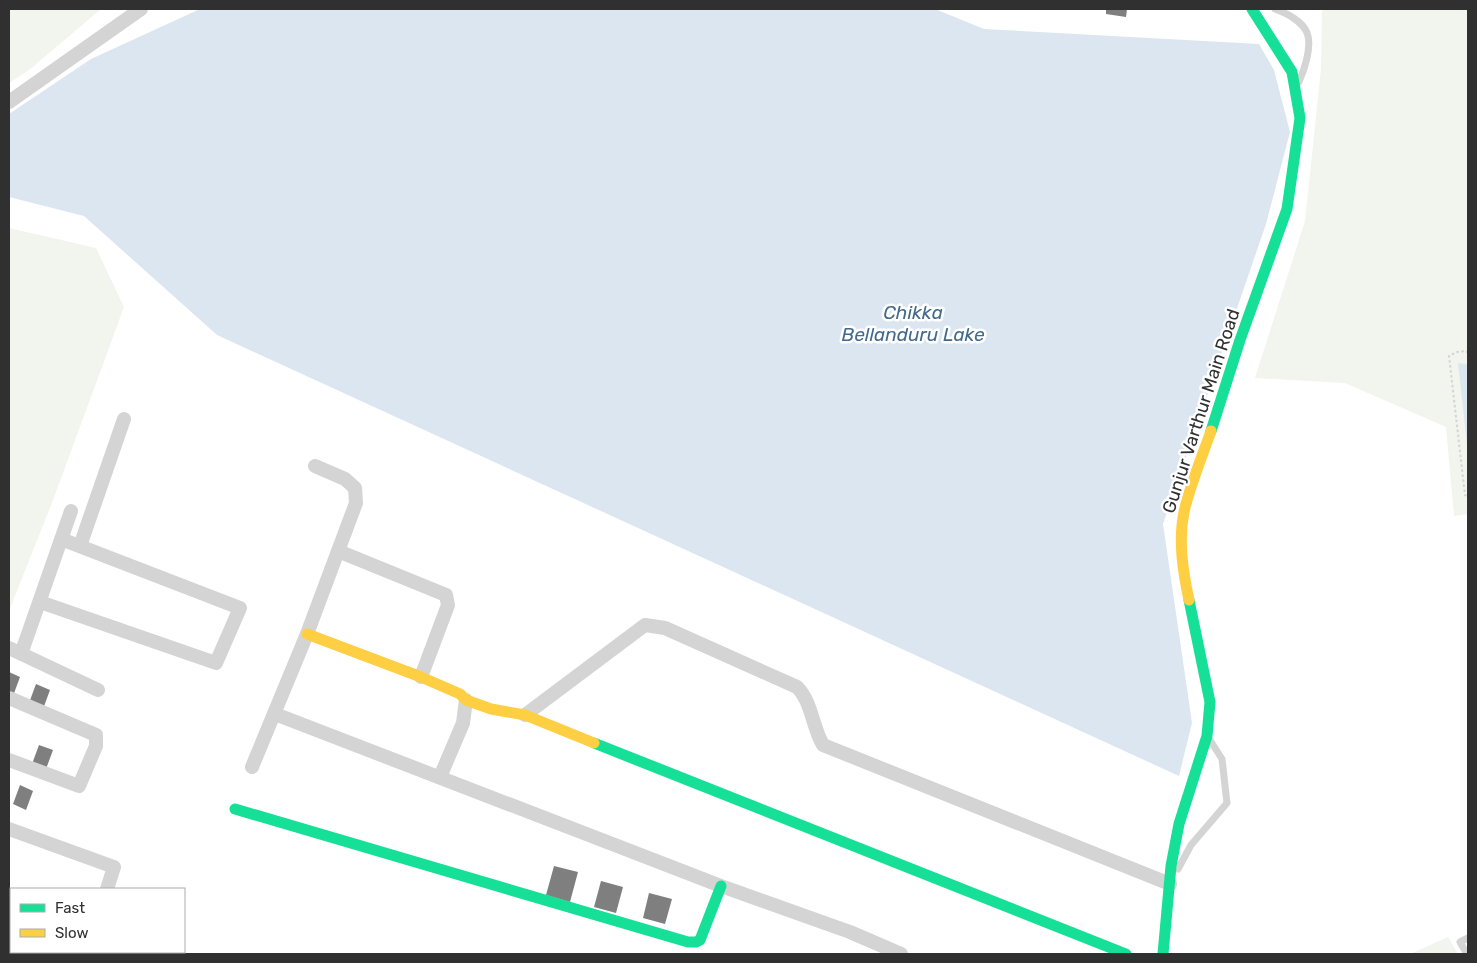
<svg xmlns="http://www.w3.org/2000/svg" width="1477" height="963" font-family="Rubik,sans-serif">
<rect width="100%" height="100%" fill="#fff"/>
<path fill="#f1f5ed" d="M 9,9 L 101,9 L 29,70 L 9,83 Z
M 1322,9 L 1468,9 L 1468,514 L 1454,516 L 1446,427 L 1345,383 L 1255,378 L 1305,221 L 1321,69 Z
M 9,228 L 96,248 L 124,307 L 53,500 L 9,611 Z
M 1448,937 L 1458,954 L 1410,954 Z"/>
<path fill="#dce6f0" d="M 200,9 L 935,9 L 984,29 L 1259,44 L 1274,70 L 1290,132 L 1266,224 L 1163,524 L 1192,723 L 1179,776 L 217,335 L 84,216 L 9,197 L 9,114 L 91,59 Z
M 1458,363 L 1466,364 L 1468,366 L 1468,454 Z"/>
<path fill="#7f7f7f" d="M 1106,9 L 1127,9 L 1126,17 L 1106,14 Z
M 9,672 L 20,677 L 13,696 L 9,694 Z
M 36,684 L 50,690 L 43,709 L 29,703 Z
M 39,745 L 53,750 L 46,769 L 32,764 Z
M 20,785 L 33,791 L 26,810 L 13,804 Z
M 554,866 L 578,872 L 570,902 L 546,895 Z
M 601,881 L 623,887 L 616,913 L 594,907 Z
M 649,893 L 672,899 L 665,924 L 643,918 Z"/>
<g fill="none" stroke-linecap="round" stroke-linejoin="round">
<path stroke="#d4d4d4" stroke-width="2" stroke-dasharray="2.5 2.5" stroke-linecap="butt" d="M 1468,353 L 1466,351 L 1457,352 L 1449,356 L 1465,495 L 1468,497"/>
<path stroke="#d4d4d4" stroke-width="7" d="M 1275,9 C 1286,13 1305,22 1308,36 C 1311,49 1304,70 1299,82
M 1178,869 L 1191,845 L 1227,803 L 1222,759 L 1210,740
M 1467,954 L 1460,942 L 1468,938"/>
<path stroke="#d4d4d4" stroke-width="14" d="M 9,102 L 141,9
M 80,546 L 124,419
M 338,551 L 446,595 L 448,605 L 421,677
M 40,602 L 216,663 L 240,608 L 61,539
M 9,648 L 98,690
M 21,654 L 71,511
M 9,698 L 96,735 L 96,746 L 79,786 L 9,760
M 275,714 L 721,886 L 850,932 L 901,954
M 525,715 L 645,625 L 665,628 L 797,687 C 812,702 812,726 823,745 L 1170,884
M 252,767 L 307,634 L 356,503 L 355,488 L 345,479 L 315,466
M 440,777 L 463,723 L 466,700
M 9,829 L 114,867 L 107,889
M 9,913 L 11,914"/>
<path stroke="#16e098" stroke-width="11" d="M 1211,431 L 1240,340 L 1287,209 L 1300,118 L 1292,72 L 1252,9
M 594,743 L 1126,954
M 235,809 L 688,942 L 696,942 L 700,940 L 721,886
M 1163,954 L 1171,866 L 1179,824 L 1207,736 L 1210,702 L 1189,600"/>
<path stroke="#ffcf43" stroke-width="11" d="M 1189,600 C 1183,572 1178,541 1184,512 C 1190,485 1202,457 1211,431
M 307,634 L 421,677 L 460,694 L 466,700 L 491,709 L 525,715 L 594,743"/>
</g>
<g text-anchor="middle" stroke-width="5" stroke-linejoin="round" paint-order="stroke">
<g font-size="18" fill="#303030" stroke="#fff">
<text transform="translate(1201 411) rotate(-72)" y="6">Gunjur Varthur Main Road</text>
</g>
<g font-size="19" font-style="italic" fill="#43698c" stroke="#fff">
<text x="913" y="319">Chikka<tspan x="913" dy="22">Bellanduru Lake</tspan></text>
</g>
</g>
<rect width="1477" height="963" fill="none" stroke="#303030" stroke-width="20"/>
<rect x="10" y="888" width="175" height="65" fill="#ffffff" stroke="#acacac"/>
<rect x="20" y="904" width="25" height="8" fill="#16e098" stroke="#acacac"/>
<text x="55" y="913" font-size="15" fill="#303030">Fast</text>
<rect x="20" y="929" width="25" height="8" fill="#ffcf43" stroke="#acacac"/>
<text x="55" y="938" font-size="15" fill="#303030">Slow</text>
</svg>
